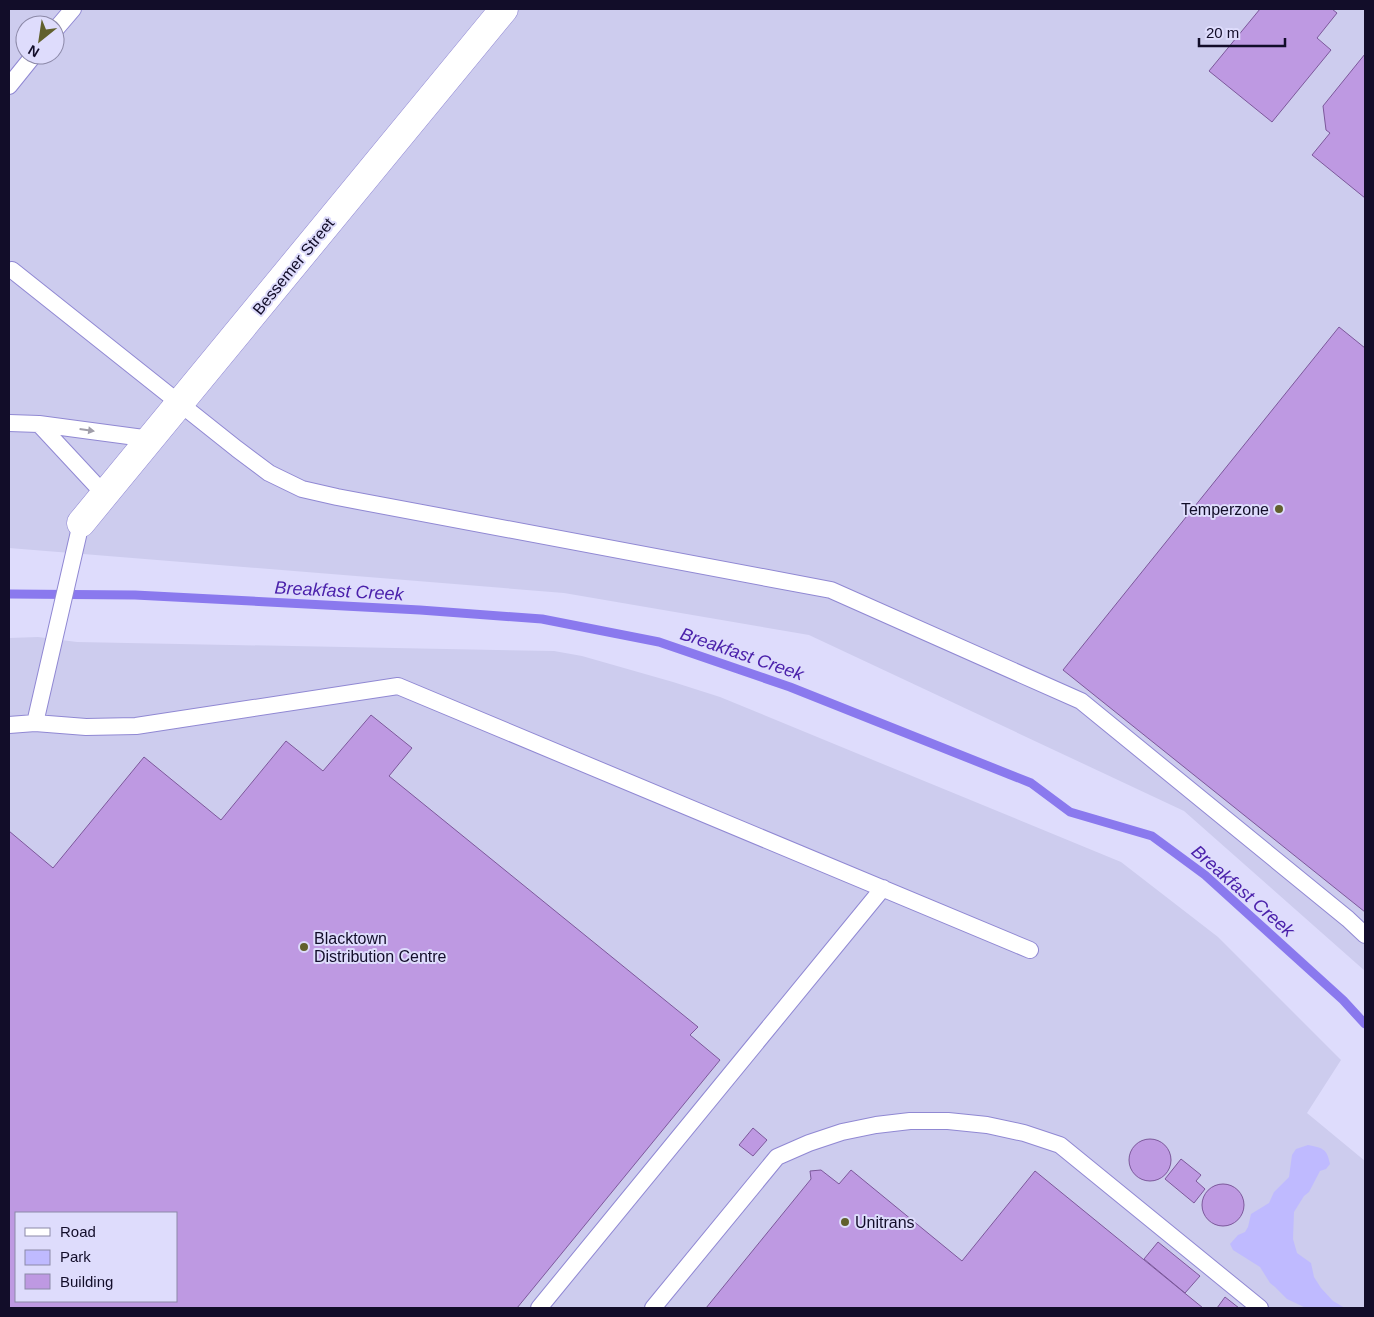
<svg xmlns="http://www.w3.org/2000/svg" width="1374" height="1317" font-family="Arial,sans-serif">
<rect width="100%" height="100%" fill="#dedcfc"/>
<path fill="#cdccee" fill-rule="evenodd" d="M 9,9 L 1365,9 L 1365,971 L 1184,811 L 809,635 L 564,593 L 9,548 ZM 25,25 L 55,25 L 55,55 L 25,55 Z
M 38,637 L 77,642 L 554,651 L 582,656 L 673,682 L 720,697 L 1121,862 L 1218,937 L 1341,1060 L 1307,1113 L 1365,1161 L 1365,1308 L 9,1308 L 9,638 ZM 16,1213 L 176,1213 L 176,1301 L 16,1301 Z"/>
<path fill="#bfbaff" d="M 1308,1145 C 1322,1148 1327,1148 1330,1164 L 1326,1169 L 1320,1171 L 1309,1192 L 1304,1196 L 1294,1212 L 1293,1239 L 1297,1253 L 1311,1263 L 1314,1277 L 1321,1288 L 1333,1301 L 1345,1308 L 1306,1308 L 1287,1299 L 1275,1287 L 1270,1283 L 1260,1267 L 1233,1250 L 1230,1244 L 1238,1235 L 1245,1232 L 1248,1227 L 1251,1214 L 1269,1203 L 1274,1192 L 1289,1177 L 1292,1155 L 1296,1149 Z"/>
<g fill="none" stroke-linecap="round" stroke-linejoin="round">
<path stroke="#8a79ee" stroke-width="9" d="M 9,594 L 135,595 L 420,610 L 542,619 L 659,642 L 790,687 L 1031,783 L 1070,812 L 1152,836 L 1205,875 L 1343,1000 L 1365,1024"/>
</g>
<path fill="#be99e2" stroke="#7c589b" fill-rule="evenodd" d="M 1260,9 L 1332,9 L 1337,13 L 1317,38 L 1331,50 L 1272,122 L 1209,71 Z
M 1365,54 L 1365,198 L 1312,155 L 1330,133 L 1326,130 L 1323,106 Z
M 1339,327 L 1365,348 L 1365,912 L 1063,670 Z
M 371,715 L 412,748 L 389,776 L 698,1027 L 690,1035 L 720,1060 L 517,1308 L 9,1308 L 9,831 L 53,868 L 144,757 L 221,820 L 286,741 L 323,771 ZM 16,1213 L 176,1213 L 176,1301 L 16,1301 Z
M 753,1128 L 767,1140 L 753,1156 L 739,1145 Z
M1129 1160a21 21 0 1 1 42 0a21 21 0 1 1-42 0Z
M 1181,1159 L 1201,1175 L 1196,1181 L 1205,1189 L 1194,1203 L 1165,1179 Z
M 821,1170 L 839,1184 L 851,1170 L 962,1261 L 1035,1171 L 1203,1308 L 706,1308 L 811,1179 L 810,1171 Z
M1202 1205a21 21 0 1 1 42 0a21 21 0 1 1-42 0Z
M 1158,1242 L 1200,1276 L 1185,1293 L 1144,1259 Z
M 1225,1297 L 1239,1308 L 1217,1308 Z"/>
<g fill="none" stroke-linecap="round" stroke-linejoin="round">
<g stroke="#9088d3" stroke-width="18">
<path id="service" d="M 55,30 L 73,9
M 9,86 L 34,55
M 12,270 L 237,449 L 269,473 L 302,489 L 337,497 L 831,590 L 1081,701 L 1348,919 L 1365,935
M 9,423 L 39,424 L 151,439
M 39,424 L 105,495
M 35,723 L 86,727 L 136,726 L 398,686 L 1030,950
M 9,725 L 35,723 L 81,523
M 539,1308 L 883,888
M 653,1308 L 777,1157 L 809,1143 L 842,1132 L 876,1125 L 910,1121 L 948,1121 L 987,1125 L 1024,1133 L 1060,1145 L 1260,1308"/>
</g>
<g stroke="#9088d3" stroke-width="29">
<path id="minor" d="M 81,523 L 504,9"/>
</g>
<use href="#service" stroke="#fff" stroke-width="16"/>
<use href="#minor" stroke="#fff" stroke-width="28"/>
</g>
<defs><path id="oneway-solid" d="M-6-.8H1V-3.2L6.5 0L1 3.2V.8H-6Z" transform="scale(1.25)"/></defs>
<use fill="#a09ea9" href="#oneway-solid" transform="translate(87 430) rotate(8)"/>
<g fill="#61602d" stroke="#dedcfc" stroke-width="2">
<circle cx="1279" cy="509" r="5"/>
<circle cx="304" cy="947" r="5"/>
<circle cx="845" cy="1222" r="5"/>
</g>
<g text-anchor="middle" stroke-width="4" stroke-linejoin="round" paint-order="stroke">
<g font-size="16" fill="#120d29" stroke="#dedcfc">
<text transform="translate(293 266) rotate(-51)" y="6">Bessemer Street</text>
</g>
<g font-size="16" fill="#120d29" stroke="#dedcfc" text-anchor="start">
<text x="1269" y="515" text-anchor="end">Temperzone</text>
<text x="314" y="944">Blacktown<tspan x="314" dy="18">Distribution Centre</tspan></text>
<text x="855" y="1228">Unitrans</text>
</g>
<g font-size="18" font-style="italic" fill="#4b21ab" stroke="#dedcfc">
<text transform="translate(339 591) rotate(3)" y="6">Breakfast Creek</text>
<text transform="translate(742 654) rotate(19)" y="6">Breakfast Creek</text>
<text transform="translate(1243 891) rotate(41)" y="6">Breakfast Creek</text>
</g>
</g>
<rect width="1374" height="1317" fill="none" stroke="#120d29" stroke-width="20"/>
<rect x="15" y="1212" width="162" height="90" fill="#dedcfc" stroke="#8c89a8"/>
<rect x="25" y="1228" width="25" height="8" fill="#ffffff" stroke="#8c89a8"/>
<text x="60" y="1237" font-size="15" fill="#120d29">Road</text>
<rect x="25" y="1250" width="25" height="15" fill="#bfbaff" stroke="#8c89a8"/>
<text x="60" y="1262" font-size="15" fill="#120d29">Park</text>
<rect x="25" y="1274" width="25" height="15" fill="#be99e2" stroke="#8c89a8"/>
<text x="60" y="1287" font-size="15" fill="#120d29">Building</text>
<g transform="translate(40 40) rotate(210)"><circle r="24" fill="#dedcfc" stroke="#8c89a8"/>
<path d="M0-4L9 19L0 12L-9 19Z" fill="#61602d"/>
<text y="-8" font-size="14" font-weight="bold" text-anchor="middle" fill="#120d29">N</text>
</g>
<path d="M1199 38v8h86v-8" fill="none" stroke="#120d29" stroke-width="2.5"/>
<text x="1206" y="38" font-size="15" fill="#120d29" stroke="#dedcfc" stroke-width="4" paint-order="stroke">20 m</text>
</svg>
